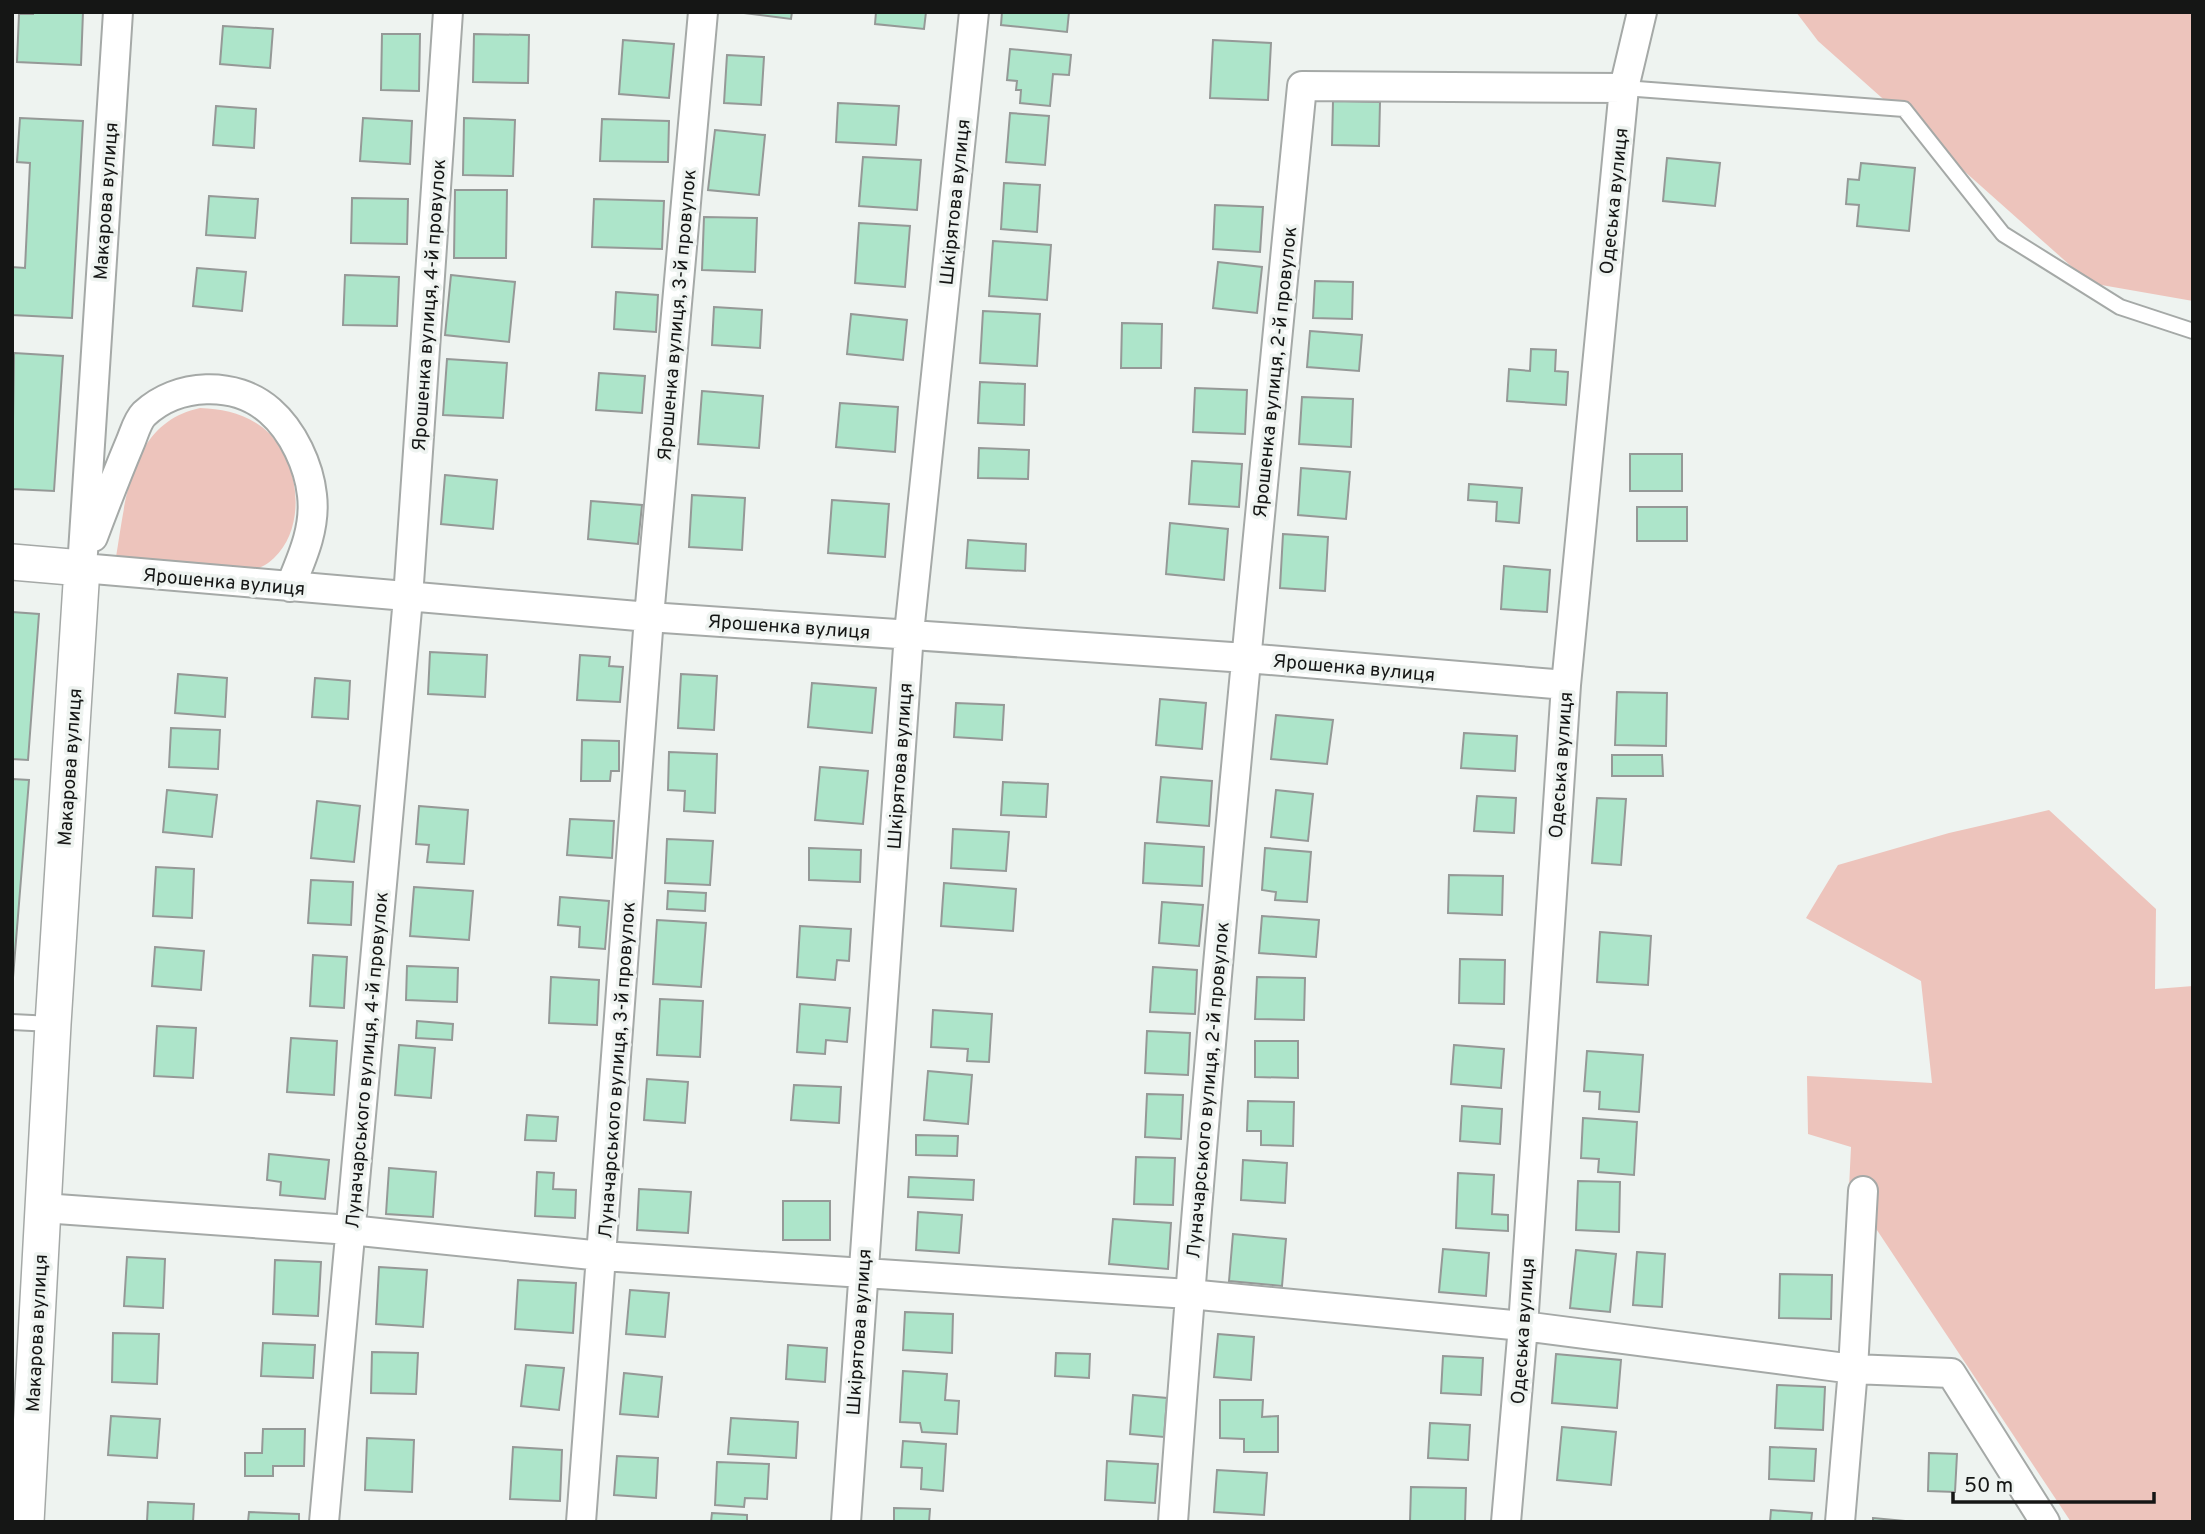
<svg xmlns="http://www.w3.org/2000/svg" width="2205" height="1534" font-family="Overpass,sans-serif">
<rect width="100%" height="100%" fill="#eef3f0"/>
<path fill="#edc4bc" d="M 1796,12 L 2193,12 L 2193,301 L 2090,283 L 1818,41 Z
M 200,408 C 223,409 243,413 262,427 C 299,455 309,525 274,558 C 266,566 257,569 246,573 L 116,557 C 126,498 130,423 200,408 Z
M 2049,810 L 2156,909 L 2155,989 L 2193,986 L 2193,1522 L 2071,1522 L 1849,1188 L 1851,1147 L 1808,1134 L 1807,1076 L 1932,1083 L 1921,981 L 1806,918 L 1838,865 L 1949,833 Z"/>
<path fill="#ade5ca" stroke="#959997" stroke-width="2" d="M 33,12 L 83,12 L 81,65 L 17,62 L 19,14 L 33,14 Z
M 736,12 L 792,12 L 791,19 Z
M 876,12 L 926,12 L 924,29 L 875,24 Z
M 1002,12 L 1069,12 L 1067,32 L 1001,25 Z
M 223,26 L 273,29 L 270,68 L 220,64 Z
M 382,34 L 420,34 L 419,91 L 381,90 Z
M 474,34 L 529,35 L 528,83 L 473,82 Z
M 623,40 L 674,44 L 669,98 L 619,94 Z
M 1213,40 L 1271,43 L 1268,100 L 1210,98 Z
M 1010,49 L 1071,55 L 1069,75 L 1053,74 L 1050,106 L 1020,103 L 1021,90 L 1016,90 L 1017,81 L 1007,80 Z
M 727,55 L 764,57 L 761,105 L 724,103 Z
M 1333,101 L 1380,102 L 1379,146 L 1332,145 Z
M 838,103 L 899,106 L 896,145 L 836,142 Z
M 216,106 L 256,109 L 254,148 L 213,145 Z
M 1010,113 L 1049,116 L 1045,165 L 1006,162 Z
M 20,118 L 83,121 L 72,318 L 12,315 L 12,267 L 25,268 L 30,163 L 17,162 Z
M 363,118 L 412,121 L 410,164 L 360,161 Z
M 464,118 L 515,120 L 513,176 L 463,175 Z
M 602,119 L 669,121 L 668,162 L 600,161 Z
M 715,130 L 765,135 L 759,195 L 708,190 Z
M 863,157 L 921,160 L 917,210 L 859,206 Z
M 1667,158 L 1720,163 L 1715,206 L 1663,201 Z
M 1861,163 L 1915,168 L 1909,231 L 1857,226 L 1859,205 L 1846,204 L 1848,179 L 1859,180 Z
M 1004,183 L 1040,185 L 1037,232 L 1001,229 Z
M 455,190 L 507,190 L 506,258 L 454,258 Z
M 209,196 L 258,199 L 255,238 L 206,235 Z
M 352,198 L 408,199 L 407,244 L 351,243 Z
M 594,199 L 664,201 L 662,249 L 592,247 Z
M 1215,205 L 1263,207 L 1260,252 L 1213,249 Z
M 704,217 L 757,218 L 755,272 L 702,270 Z
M 859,223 L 910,226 L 905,287 L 855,283 Z
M 993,241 L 1051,245 L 1047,300 L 989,296 Z
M 1218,262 L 1262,267 L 1257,313 L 1213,308 Z
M 197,268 L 246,272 L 242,311 L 193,306 Z
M 345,275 L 399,277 L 397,326 L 343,325 Z
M 451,275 L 515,282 L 509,342 L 445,335 Z
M 1315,281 L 1353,282 L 1352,319 L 1313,318 Z
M 616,292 L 658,295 L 656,332 L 614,329 Z
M 714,307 L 762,310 L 760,348 L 712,345 Z
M 983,311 L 1040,314 L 1037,366 L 980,363 Z
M 851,314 L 907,320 L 903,360 L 847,354 Z
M 1122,323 L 1162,324 L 1161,368 L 1121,368 Z
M 1310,331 L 1362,335 L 1359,371 L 1307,367 Z
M 1531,349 L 1556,350 L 1555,371 L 1568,372 L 1566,405 L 1507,401 L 1509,369 L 1530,371 Z
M 14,353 L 63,356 L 54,491 L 12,489 Z
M 447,359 L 507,363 L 503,418 L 443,415 Z
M 599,373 L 645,376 L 642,413 L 596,410 Z
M 980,382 L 1025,384 L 1024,425 L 978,423 Z
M 1195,388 L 1247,390 L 1245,434 L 1193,432 Z
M 702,391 L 763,396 L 759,448 L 698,444 Z
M 1302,397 L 1353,399 L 1351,447 L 1299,444 Z
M 840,403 L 898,407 L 895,452 L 836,447 Z
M 979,448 L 1029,450 L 1028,479 L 978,478 Z
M 1630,454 L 1682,454 L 1682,491 L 1630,491 Z
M 1192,461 L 1242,464 L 1239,507 L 1189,504 Z
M 1301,468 L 1350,472 L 1346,519 L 1298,515 Z
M 445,475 L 497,480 L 493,529 L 441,524 Z
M 1469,484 L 1522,488 L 1519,523 L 1496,521 L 1497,502 L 1468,500 Z
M 692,495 L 745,498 L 742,550 L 689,547 Z
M 832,500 L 889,504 L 885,557 L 828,553 Z
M 591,501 L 642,505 L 638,544 L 588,539 Z
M 1637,507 L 1687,507 L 1687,541 L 1637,541 Z
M 1170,523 L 1228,529 L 1224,580 L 1166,574 Z
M 1283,534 L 1328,537 L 1325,591 L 1280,588 Z
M 968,540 L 1026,544 L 1025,571 L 966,568 Z
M 1504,566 L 1550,570 L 1547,612 L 1501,609 Z
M 12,612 L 39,614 L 28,760 L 12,759 Z
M 430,652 L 487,655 L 485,697 L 428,694 Z
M 580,655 L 610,657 L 609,666 L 623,667 L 620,702 L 577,700 Z
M 178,674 L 227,678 L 225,717 L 175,713 Z
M 681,674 L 717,676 L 714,730 L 678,728 Z
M 315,678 L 350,681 L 348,719 L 312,717 Z
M 812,683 L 876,688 L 872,733 L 808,727 Z
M 1617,692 L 1667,693 L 1666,746 L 1615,745 Z
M 1160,699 L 1206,703 L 1202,749 L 1156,745 Z
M 956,703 L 1004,705 L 1002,740 L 954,737 Z
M 1276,715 L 1333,720 L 1327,764 L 1271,759 Z
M 171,728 L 220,730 L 218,769 L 169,767 Z
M 1464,733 L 1517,736 L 1515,771 L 1461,768 Z
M 582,740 L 619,741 L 619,771 L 611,771 L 610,781 L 581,781 Z
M 669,752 L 717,754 L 715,813 L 684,811 L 685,791 L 668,790 Z
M 1612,755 L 1662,755 L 1663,776 L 1612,776 Z
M 820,767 L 868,771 L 863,824 L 815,820 Z
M 1161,777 L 1212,781 L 1209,826 L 1157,822 Z
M 12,779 L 29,780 L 12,990 Z
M 1003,782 L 1048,784 L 1046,817 L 1001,815 Z
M 167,790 L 217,795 L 212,837 L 163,832 Z
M 1276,790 L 1313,794 L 1308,841 L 1271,837 Z
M 1477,796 L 1516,798 L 1514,833 L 1474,831 Z
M 1597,798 L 1626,799 L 1621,865 L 1592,863 Z
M 317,801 L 360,806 L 354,862 L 311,858 Z
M 419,806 L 468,810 L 464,864 L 427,862 L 429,845 L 416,844 Z
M 570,819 L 614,821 L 612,858 L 567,855 Z
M 953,829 L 1009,832 L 1006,871 L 951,868 Z
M 667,839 L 713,841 L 710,885 L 665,883 Z
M 1145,843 L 1204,847 L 1202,886 L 1143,883 Z
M 809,848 L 861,850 L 860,882 L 809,880 Z
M 1265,848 L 1311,852 L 1307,902 L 1275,900 L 1276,892 L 1262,890 Z
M 156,867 L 194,869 L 192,918 L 153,916 Z
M 1449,875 L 1503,876 L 1502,915 L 1448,913 Z
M 311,880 L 353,882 L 351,925 L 308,923 Z
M 944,883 L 1016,889 L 1013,931 L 941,926 Z
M 414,887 L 473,891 L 469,940 L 410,936 Z
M 668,891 L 706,893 L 705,911 L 667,909 Z
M 560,897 L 609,901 L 605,949 L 579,947 L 580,927 L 558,925 Z
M 1162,902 L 1203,905 L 1199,946 L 1159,943 Z
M 1262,916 L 1319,920 L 1316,957 L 1259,953 Z
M 657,920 L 706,923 L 701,987 L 653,984 Z
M 800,926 L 851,929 L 849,961 L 837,960 L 835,980 L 797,977 Z
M 1600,932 L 1651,936 L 1648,985 L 1597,982 Z
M 155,947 L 204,951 L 201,990 L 152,986 Z
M 313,955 L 347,957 L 344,1008 L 310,1006 Z
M 1460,959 L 1505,960 L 1504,1004 L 1459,1003 Z
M 407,966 L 458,968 L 457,1002 L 406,1000 Z
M 1153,967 L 1197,970 L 1195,1014 L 1150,1012 Z
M 551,977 L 599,980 L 597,1025 L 549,1023 Z
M 1257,977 L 1305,978 L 1304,1020 L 1255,1019 Z
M 660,999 L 703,1001 L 700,1057 L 657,1055 Z
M 800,1004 L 850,1008 L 847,1042 L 826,1040 L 825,1054 L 797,1052 Z
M 933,1010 L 992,1014 L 989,1062 L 967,1061 L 968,1049 L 931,1047 Z
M 417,1021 L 453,1024 L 452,1040 L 416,1038 Z
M 157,1026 L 196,1028 L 193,1078 L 154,1076 Z
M 1147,1031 L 1190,1033 L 1188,1075 L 1145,1073 Z
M 291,1038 L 337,1041 L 334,1095 L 287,1092 Z
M 1255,1041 L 1298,1041 L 1298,1078 L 1255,1077 Z
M 399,1045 L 435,1048 L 431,1098 L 395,1095 Z
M 1454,1045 L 1504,1049 L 1501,1088 L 1451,1084 Z
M 1587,1051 L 1643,1055 L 1639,1112 L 1599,1109 L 1600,1092 L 1584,1091 Z
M 928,1071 L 972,1075 L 968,1124 L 924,1120 Z
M 647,1079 L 688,1082 L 685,1123 L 644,1120 Z
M 794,1085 L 841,1087 L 839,1123 L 791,1120 Z
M 1147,1094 L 1183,1095 L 1181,1139 L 1145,1137 Z
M 1248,1101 L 1294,1102 L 1293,1146 L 1261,1145 L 1261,1131 L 1247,1131 Z
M 1462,1106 L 1502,1109 L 1500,1144 L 1460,1141 Z
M 527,1115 L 558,1117 L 556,1141 L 525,1140 Z
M 1583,1118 L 1637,1122 L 1634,1175 L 1598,1172 L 1599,1159 L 1581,1158 Z
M 916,1135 L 958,1136 L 957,1156 L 916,1155 Z
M 269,1154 L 329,1160 L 325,1199 L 280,1195 L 281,1182 L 267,1180 Z
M 1136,1157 L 1175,1158 L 1173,1205 L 1134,1204 Z
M 1243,1160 L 1287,1163 L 1285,1203 L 1241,1200 Z
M 389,1168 L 436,1172 L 433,1217 L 386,1214 Z
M 537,1172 L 554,1173 L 553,1189 L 576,1190 L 575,1218 L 535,1216 Z
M 1458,1173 L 1494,1175 L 1492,1214 L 1508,1215 L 1508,1231 L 1456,1228 Z
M 909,1177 L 974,1180 L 973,1200 L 908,1197 Z
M 1578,1181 L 1620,1182 L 1619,1232 L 1576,1230 Z
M 639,1189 L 691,1192 L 688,1233 L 637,1230 Z
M 783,1201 L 830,1201 L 830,1240 L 783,1240 Z
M 918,1212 L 962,1215 L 959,1253 L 916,1250 Z
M 1113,1219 L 1171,1223 L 1168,1269 L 1109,1264 Z
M 1233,1234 L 1286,1239 L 1282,1286 L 1229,1281 Z
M 1443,1249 L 1489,1253 L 1486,1296 L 1439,1292 Z
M 1576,1250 L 1616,1254 L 1610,1312 L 1570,1308 Z
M 1637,1252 L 1665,1254 L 1662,1307 L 1633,1305 Z
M 127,1257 L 165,1259 L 163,1308 L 124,1306 Z
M 275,1260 L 321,1262 L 318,1316 L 273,1314 Z
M 379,1267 L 427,1270 L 423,1327 L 376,1324 Z
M 1780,1274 L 1832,1275 L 1831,1319 L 1779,1318 Z
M 518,1280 L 576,1283 L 573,1333 L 515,1329 Z
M 630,1290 L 669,1293 L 665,1337 L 626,1334 Z
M 905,1312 L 953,1314 L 952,1353 L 903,1350 Z
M 113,1333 L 159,1334 L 157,1384 L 112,1382 Z
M 1218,1334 L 1254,1337 L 1251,1380 L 1214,1377 Z
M 263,1343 L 315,1345 L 313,1378 L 261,1376 Z
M 788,1345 L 827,1348 L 825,1382 L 786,1379 Z
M 372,1352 L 418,1353 L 416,1394 L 371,1393 Z
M 1056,1353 L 1090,1354 L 1089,1378 L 1055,1376 Z
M 1556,1354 L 1621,1360 L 1617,1408 L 1552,1403 Z
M 1443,1356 L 1483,1358 L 1481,1395 L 1441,1393 Z
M 526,1365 L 564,1368 L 559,1410 L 521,1406 Z
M 903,1371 L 947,1374 L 945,1400 L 959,1401 L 957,1434 L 922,1432 L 920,1423 L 900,1422 Z
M 624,1373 L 662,1377 L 658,1417 L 620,1414 Z
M 1777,1385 L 1825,1387 L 1823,1430 L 1775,1428 Z
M 1133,1395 L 1167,1398 L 1164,1437 L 1130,1434 Z
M 1220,1400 L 1263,1400 L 1262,1417 L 1278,1416 L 1278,1452 L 1244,1452 L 1244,1439 L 1220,1438 Z
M 111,1416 L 160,1419 L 157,1458 L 108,1455 Z
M 731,1418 L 798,1422 L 796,1458 L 728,1454 Z
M 1430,1423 L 1470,1425 L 1468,1460 L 1428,1458 Z
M 1562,1427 L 1616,1432 L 1611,1485 L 1557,1480 Z
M 263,1429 L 305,1429 L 304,1466 L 273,1466 L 273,1476 L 245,1476 L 245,1453 L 262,1453 Z
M 367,1438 L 414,1440 L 412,1492 L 365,1490 Z
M 903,1441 L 946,1444 L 943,1491 L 921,1489 L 922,1468 L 901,1467 Z
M 513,1447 L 562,1450 L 560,1501 L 510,1499 Z
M 1770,1447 L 1816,1449 L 1814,1481 L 1769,1479 Z
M 1929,1453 L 1957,1454 L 1955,1492 L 1928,1491 Z
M 617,1456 L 658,1458 L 656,1498 L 614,1495 Z
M 1107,1461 L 1158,1464 L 1155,1503 L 1105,1500 Z
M 717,1462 L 769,1464 L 767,1499 L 745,1498 L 744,1507 L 715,1505 Z
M 1217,1470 L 1267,1473 L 1264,1515 L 1214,1512 Z
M 1411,1487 L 1466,1488 L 1465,1522 L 1410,1522 Z
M 148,1502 L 194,1504 L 193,1522 L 147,1522 Z
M 894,1508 L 930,1509 L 929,1522 L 894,1522 Z
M 1771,1510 L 1812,1513 L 1811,1522 L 1770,1522 Z
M 249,1512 L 299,1514 L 299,1522 L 248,1522 Z
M 712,1513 L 747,1515 L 747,1522 L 711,1522 Z
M 1873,1518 L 1916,1522 L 1873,1522 Z"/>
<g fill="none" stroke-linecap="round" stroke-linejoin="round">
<g stroke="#a5a9a7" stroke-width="18">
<path id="service" d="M 1624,88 L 1904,109 L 2003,234 L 2120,307 L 2193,331
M 12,1022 L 52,1024"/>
</g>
<g stroke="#a5a9a7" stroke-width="32">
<path id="minor" d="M 93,537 C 105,505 117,474 130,443 C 134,434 137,421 144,414 C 177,383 235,380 270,411 C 293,431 309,466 312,495 C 316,528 302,558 290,587
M 82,568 L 649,617 L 1246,658 L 1566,685
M 82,568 L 118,12
M 43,1208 L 350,1230 L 602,1256 L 1189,1294 L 1523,1326 L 1853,1369 L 1951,1373 L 2045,1522
M 324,1522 L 408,598 L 448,12
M 581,1522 L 649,617 L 703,12
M 846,1522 L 909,633 L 974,12
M 1173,1522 C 1207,1042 1255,564 1302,86 L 1624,88
M 1506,1522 L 1523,1326 L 1566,685 L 1624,88 L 1642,12
M 1840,1522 L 1853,1369 L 1863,1191"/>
</g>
<g stroke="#a5a9a7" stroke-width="38">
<path id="tertiary" d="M 12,562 L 82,568 L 53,1024 L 26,1522"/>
</g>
<use href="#service" stroke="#fff" stroke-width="14"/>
<use href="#minor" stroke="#fff" stroke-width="28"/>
<use href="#tertiary" stroke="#fff" stroke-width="35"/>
</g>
<g text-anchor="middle" stroke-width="7" stroke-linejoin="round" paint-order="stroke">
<g font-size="19" fill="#151615" stroke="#eef3f0">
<text transform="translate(105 201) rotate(-86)" y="7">Макарова вулиця</text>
<text transform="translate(1613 201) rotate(-84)" y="7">Одеська вулиця</text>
<text transform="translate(954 202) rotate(-84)" y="7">Шкірятова вулиця</text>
<text transform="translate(428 305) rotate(-86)" y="7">Ярошенка вулиця, 4-й провулок</text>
<text transform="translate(676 315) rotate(-85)" y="7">Ярошенка вулиця, 3-й провулок</text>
<text transform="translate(1274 372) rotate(-84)" y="7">Ярошенка вулиця, 2-й провулок</text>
<text transform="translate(224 581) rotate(5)" y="7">Ярошенка вулиця</text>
<text transform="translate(789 626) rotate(4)" y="7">Ярошенка вулиця</text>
<text transform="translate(1354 667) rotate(5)" y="7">Ярошенка вулиця</text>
<text transform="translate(1560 765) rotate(-86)" y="7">Одеська вулиця</text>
<text transform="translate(899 766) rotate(-86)" y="7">Шкірятова вулиця</text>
<text transform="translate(69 767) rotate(-86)" y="7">Макарова вулиця</text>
<text transform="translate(366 1060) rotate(-85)" y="7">Луначарського вулиця, 4-й провулок</text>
<text transform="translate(616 1070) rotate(-86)" y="7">Луначарського вулиця, 3-й провулок</text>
<text transform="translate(1207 1090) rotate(-85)" y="7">Луначарського вулиця, 2-й провулок</text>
<text transform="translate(1522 1331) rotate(-86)" y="7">Одеська вулиця</text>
<text transform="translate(858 1332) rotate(-86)" y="7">Шкірятова вулиця</text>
<text transform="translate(36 1333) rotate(-87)" y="7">Макарова вулиця</text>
</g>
</g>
<rect width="2205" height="1534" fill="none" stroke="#151615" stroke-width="28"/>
<path d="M1953 1492v10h201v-10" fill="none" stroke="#151615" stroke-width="3.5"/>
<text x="1964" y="1492" font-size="21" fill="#151615" stroke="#eef3f0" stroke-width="5" paint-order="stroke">50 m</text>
</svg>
